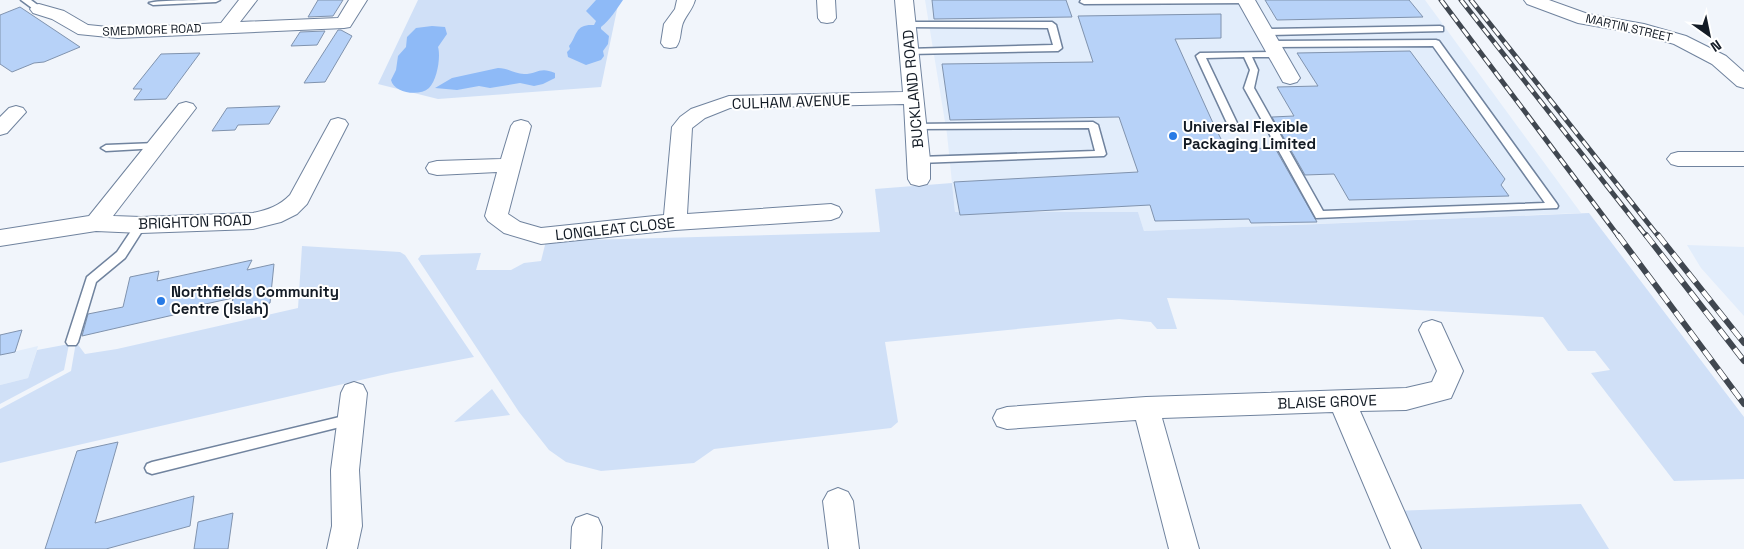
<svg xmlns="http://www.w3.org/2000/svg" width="1744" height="549" font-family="'Space Grotesk',sans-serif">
<rect width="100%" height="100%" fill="#f1f5fb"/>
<path fill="#e2edfb" d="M 925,0 L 1425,0 L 1581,213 L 1144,231 L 1138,212 L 955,212 L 947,134 Z
M 1687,245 L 1744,247 L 1744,316 L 1701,268 Z
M 38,346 L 28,378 L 0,385 L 0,355 Z"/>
<path fill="#d0e0f7" d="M 418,0 L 619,0 L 601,87 L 438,99 L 378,84 Z
M 952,183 L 955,212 L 1138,212 L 1144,231 L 1589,213 L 1744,417 L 1744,479 L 1674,481 L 1591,373 L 1610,370 L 1595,351 L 1568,351 L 1543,317 L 1232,300 L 1167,298 L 1177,329 L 1157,329 L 1151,322 L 1119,319 L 885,342 L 898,422 L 891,428 L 714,449 L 694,463 L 601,471 L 566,462 L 549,450 L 519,412 L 418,259 L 421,255 L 481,253 L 476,270 L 511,270 L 524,263 L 541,261 L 546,241 L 880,232 L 875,189 Z
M 302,246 L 400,252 L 405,255 L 474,357 L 391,373 L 0,463 L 0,409 L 71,371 L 76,342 L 85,354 L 117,349 L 298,308 Z
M 69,344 L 64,370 L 0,404 L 0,385 L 28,378 L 37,350 Z
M 492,389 L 510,415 L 454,422 Z
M 1581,504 L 1609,549 L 1411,549 L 1393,511 Z"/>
<path fill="#8ebaf7" d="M 596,0 L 623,0 C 616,10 611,19 601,27 L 601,29 L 609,36 L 608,44 L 603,51 L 604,56 L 601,60 L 586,65 L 568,57 L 567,52 L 570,49 L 569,46 C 578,34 575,24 594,25 L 596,21 L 586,11 Z
M 432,26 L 445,27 L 447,34 L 438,47 C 441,57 437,80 429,88 C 419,97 394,93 391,80 L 396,70 L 398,56 L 406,47 L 407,37 L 416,28 Z
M 498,68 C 508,68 515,74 524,74 C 537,74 540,66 555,73 L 555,78 L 543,84 L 534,86 L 520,83 L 490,88 L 479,86 L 457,90 L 435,88 L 452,78 Z"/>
<path fill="#b7d2f8" stroke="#8093ae" d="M 318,0 L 343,0 L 333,16 L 308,17 Z
M 932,0 L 1066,0 L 1072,17 L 934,19 Z
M 1265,0 L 1409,0 L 1423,17 L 1277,20 Z
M 20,7 L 80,47 L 44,62 L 34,63 L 12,72 L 0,64 L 0,15 Z
M 1221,14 L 1221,38 L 1175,39 L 1213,123 L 1226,149 L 1275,148 L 1317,222 L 1251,223 L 1249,219 L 1155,221 L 1150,205 L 960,215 L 954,182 L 1138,172 L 1119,117 L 950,120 L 942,64 L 1093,62 L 1078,16 Z
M 338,30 L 341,30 L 352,36 L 325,82 L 304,83 Z
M 325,31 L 317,45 L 291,46 L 300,32 Z
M 1410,51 L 1505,179 L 1501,185 L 1509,196 L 1349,200 L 1334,174 L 1305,175 L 1272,117 L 1294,116 L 1277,87 L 1318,86 L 1297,53 Z
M 200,53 L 166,99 L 134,100 L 142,89 L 133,89 L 161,54 Z
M 280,106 L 269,124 L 238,125 L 235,130 L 212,131 L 227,108 Z
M 252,260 L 247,270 L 274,264 L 270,303 L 231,311 L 233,298 L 196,306 L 195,310 L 82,336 L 88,314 L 123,307 L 130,277 L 159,271 L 157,281 Z
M 22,330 L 15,352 L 0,355 L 0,335 Z
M 118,442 L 95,523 L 194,496 L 190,526 L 106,549 L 45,549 L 77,451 Z
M 233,513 L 228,549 L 194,549 L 198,522 Z"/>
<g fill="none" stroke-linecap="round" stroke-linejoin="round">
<g stroke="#70839e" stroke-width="3">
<path id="lane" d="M 21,0 L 31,0 L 43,9 L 42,11 L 36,11 Z
M 220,0 L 216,2 L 153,5 L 149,3 C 157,0 207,0 220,0 Z
M 1081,0 L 1250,0 L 1251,1 L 1247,3 L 1084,4 L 1080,2 Z
M 908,22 L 1052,22 L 1056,25 L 1062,48 L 1058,51 L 909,54 L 906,53 L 906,49 L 1053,45 L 1048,28 L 905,27 L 904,25 Z
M 1440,26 L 1443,27 L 1443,31 L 1265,35 L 1261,32 L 1265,29 Z
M 1436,40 L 1439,41 L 1557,204 L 1558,206 L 1557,208 L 1316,218 L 1244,88 L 1250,70 L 1244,57 L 1206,58 L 1237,123 L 1232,126 L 1227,123 L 1196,56 L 1200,53 L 1279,52 L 1279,56 L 1276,57 L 1252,57 L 1258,70 L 1254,88 L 1323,211 L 1545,203 L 1433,46 L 1271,47 L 1267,44 L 1271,41 Z
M 1093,122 L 1098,125 L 1106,154 L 1104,156 L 919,163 L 914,160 L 919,157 L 1095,151 L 1089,128 L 912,129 L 912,125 L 915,124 Z
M 156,143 L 161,146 L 159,148 L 106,151 L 101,148 L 106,145 Z
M 141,221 L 146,225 L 125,258 L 96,282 L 78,342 L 76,345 L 68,345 L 66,342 L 87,277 L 117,252 L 137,222 Z
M 352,414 L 357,415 L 358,419 L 357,423 L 352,424 L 152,474 L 147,472 L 145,468 L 147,464 L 152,462 Z"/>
</g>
<g stroke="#70839e" stroke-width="2">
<path id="street" d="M 239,0 L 257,0 L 240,22 L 338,18 L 349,0 L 367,0 L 350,27 L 344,28 L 118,38 L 78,34 L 52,19 L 33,13 L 30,9 L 33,5 L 39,4 L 64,11 L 88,25 L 118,28 L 221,23 Z
M 677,0 L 695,0 C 692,11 684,17 682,26 C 680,34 681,41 676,47 L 670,48 L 664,47 L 661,43 L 664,24 L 675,9 Z
M 817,0 L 835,0 L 836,18 L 833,22 L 827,23 L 821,22 L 818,18 Z
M 895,0 L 913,0 L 930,160 L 930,179 L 927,184 L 919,186 L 911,184 L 908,179 L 904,104 L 730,108 L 705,118 L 692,128 L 687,214 L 831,204 L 839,207 L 842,212 L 839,217 L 831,220 L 675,230 L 541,244 L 504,233 L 488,221 L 485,216 L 497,172 L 437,175 L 429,173 L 426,168 L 429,163 L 437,161 L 501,159 L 511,126 L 514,122 L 521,120 L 528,122 L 531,126 L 508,214 L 520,222 L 541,228 L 664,215 L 672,127 L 680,117 L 691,109 L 729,96 L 903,92 Z
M 1237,0 L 1255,0 L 1300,78 L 1297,82 L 1290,84 L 1283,82 Z
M 1524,0 L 1549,0 L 1588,14 L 1644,24 L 1686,36 L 1726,56 L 1744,72 L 1744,88 L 1737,86 L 1712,64 L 1674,44 L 1641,34 L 1578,23 L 1527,4 Z
M 186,102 L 193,104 L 196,108 L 113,216 L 141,217 L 253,213 C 268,210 279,206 290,195 L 331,120 L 338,118 L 345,120 L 348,124 L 307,204 L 297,214 L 281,222 L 253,229 L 141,233 L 96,231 L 0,246 L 0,230 L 89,216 L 179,104 Z
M 16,106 L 23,108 L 26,112 L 7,133 L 0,135 L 0,117 L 9,108 Z
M 1678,152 L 1744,152 L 1744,166 L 1678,166 L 1671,164 L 1667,159 L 1671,154 Z
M 1432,320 L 1441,323 L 1463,371 L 1451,398 L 1406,410 L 1360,411 L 1421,549 L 1391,549 L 1333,412 L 1162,418 L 1199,549 L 1169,549 L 1136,420 L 1007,429 L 997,426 L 993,418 L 997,410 L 1007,407 L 1146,397 L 1406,388 L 1432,382 L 1437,371 L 1419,330 L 1423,323 Z
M 354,382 L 363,385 L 367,393 L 359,470 L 362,526 L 357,549 L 327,549 L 332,526 L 331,470 L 341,393 L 345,385 Z
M 838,488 L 848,492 L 853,501 L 859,549 L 829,549 L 823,501 L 828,492 Z
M 587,514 L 598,518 L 602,527 L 601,549 L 571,549 L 572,527 L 576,518 Z"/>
</g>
<use href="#lane" fill="#fff" fill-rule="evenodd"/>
<use href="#street" fill="#fff" fill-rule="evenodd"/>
<g stroke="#404750" stroke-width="5">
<path id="rail-far1" d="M 1441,0 L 1619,237
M 1461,0 L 1647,237
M 1471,0 L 1659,237"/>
</g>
<g stroke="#404750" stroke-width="6">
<path id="rail" d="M 1618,235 L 1744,404
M 1646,235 L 1744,361
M 1658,235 L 1744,343"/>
</g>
<use href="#rail-far1" stroke="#fff" stroke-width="3" stroke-dasharray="9" stroke-linecap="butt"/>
<use href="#rail" stroke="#fff" stroke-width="4.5" stroke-dasharray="12" stroke-linecap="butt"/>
</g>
<g fill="#277ae5" stroke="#fff" stroke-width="2">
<circle cx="1173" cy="136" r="5"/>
<circle cx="161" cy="301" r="5"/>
</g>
<g text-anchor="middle" stroke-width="4" stroke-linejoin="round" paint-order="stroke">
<g font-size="12" fill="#131b25" stroke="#fff">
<text transform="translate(1629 28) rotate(13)" y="4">MARTIN STREET</text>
<text transform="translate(152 30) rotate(-2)" y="4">SMEDMORE ROAD</text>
</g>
<g font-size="15" fill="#131b25" stroke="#fff">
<text transform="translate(913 89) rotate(-95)" y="5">BUCKLAND ROAD</text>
<text transform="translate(791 102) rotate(-2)" y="5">CULHAM AVENUE</text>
<text transform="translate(195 222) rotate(-2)" y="5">BRIGHTON ROAD</text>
<text transform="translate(615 229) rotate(-6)" y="5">LONGLEAT CLOSE</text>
<text transform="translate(1327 402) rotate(-2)" y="5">BLAISE GROVE</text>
</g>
<g font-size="15" font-weight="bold" fill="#131b25" stroke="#fff" text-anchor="start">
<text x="1183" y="132">Universal Flexible<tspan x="1183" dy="17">Packaging Limited</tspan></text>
<text x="171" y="297">Northfields Community<tspan x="171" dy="17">Centre (Islah)</tspan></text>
</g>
</g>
<g transform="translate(1709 35) rotate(147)" stroke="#ffffff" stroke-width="4" paint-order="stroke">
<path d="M0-4L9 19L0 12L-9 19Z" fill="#131b25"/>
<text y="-8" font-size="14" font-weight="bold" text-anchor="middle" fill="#131b25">N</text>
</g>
</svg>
